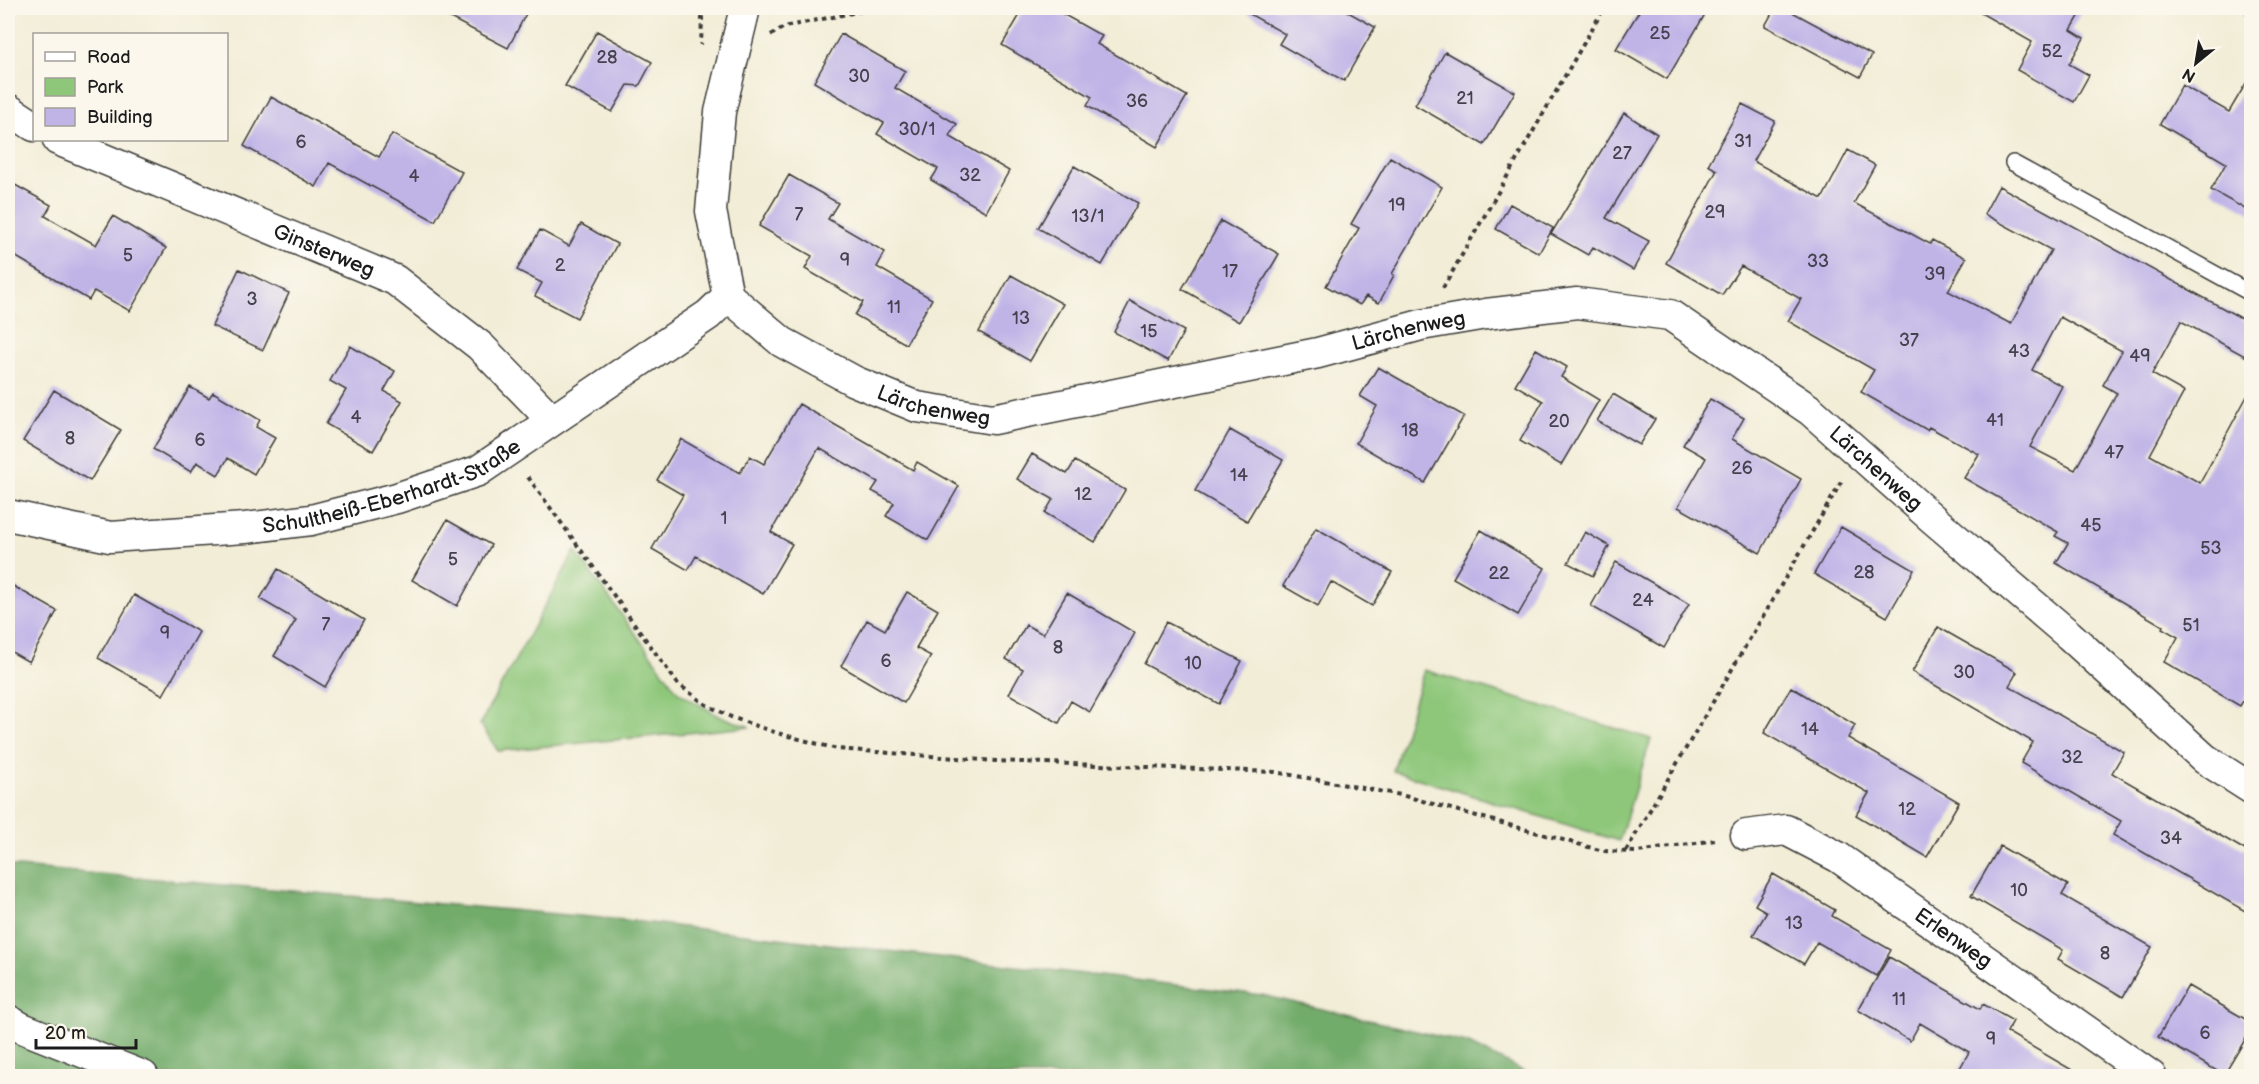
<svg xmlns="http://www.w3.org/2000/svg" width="2259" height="1084" font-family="'Balsamiq Sans',sans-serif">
<rect width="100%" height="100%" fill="#fbf7ec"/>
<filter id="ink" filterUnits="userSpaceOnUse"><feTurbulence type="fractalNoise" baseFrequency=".0167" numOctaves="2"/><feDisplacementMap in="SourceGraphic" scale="12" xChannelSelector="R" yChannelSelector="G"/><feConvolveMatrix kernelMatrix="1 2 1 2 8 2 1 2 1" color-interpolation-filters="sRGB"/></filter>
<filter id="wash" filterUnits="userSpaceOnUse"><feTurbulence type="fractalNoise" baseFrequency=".008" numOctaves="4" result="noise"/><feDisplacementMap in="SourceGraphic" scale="24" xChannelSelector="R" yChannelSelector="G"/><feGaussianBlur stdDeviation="1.35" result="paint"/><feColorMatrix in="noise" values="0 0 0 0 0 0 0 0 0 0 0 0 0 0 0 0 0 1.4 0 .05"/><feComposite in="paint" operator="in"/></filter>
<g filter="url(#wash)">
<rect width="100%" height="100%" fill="#f2edd7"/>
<path fill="#8ec77a" stroke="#55724b" stroke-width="1.5" d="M 575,551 L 678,692 L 719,716 L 750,727 L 498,751 L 480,724 Z
M 1424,670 L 1651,739 L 1619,841 L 1393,771 Z"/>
<path fill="#72ac6a" stroke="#476443" stroke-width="1.5" d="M 8,866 L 625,920 L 1262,995 L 1467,1043 L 1533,1076 L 8,1076 Z"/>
<g id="blocks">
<path fill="#c0b4e7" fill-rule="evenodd" d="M 431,8 L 529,8 L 508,48 Z
M 1024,8 L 1052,8 L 1102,36 L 1097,44 L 1187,96 L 1157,147 L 1087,106 L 1092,97 L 1002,45 Z
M 1239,8 L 1341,8 L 1375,27 L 1344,81 L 1279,44 L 1285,34 Z
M 1641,8 L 1689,8 L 1704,16 L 1667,79 L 1616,49 Z
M 1775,8 L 1785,8 L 1872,55 L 1860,77 L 1765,26 Z
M 1972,8 L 2084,8 L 2071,30 L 2084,38 L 2069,64 L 2089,75 L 2074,102 L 2017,70 L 2032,42 Z
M 597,31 L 652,62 L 639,86 L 628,85 L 612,112 L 565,86 Z
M 841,34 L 905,71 L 895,88 L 957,124 L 949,136 L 1009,171 L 986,212 L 931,180 L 938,169 L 877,134 L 884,123 L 814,82 Z
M 1445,52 L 1515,92 L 1484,145 L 1415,105 Z
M 2252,73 L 2252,213 L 2211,190 L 2226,163 L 2160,124 L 2182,85 L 2229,112 Z
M 271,97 L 379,157 L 392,134 L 462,172 L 435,221 L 329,163 L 316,187 L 244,146 Z
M 1742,104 L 1775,121 L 1753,161 L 1822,199 L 1848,150 L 1875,165 L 1854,203 L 1930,244 L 1932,240 L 1966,258 L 1948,291 L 2011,324 L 2051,250 L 1984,214 L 1999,186 L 2252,324 L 2252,360 L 2181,321 L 2152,374 L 2184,392 L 2150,455 L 2200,483 L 2252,387 L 2252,686 L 2240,706 L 2164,662 L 2178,637 L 2162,628 L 2163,626 L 2056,563 L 2068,543 L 2055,536 L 2058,532 L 1964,478 L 1979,454 L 1929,427 L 1927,430 L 1861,392 L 1874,370 L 1788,321 L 1801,299 L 1741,266 L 1722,295 L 1666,263 L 1717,170 L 1708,165 ZM 2060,317 L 2122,351 L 2103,385 L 2117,393 L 2075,470 L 2030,447 L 2062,386 L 2032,370 Z
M 1624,113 L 1657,134 L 1606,218 L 1649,241 L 1633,270 L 1593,247 L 1588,255 L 1551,234 Z
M 1390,157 L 1442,187 L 1392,274 L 1394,275 L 1379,303 L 1366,296 L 1360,305 L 1326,286 L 1359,228 L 1351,224 Z
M 1074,166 L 1138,203 L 1102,265 L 1038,228 Z
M 789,175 L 838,203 L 828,219 L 885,252 L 877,267 L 932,299 L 906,344 L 855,315 L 863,302 L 805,269 L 812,256 L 759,226 Z
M 8,181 L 51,205 L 45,216 L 96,245 L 113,216 L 166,248 L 130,311 L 94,291 L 89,300 L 8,252 Z
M 1510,204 L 1553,228 L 1539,253 L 1496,229 Z
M 1221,221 L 1279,254 L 1239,322 L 1182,289 Z
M 581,224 L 617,244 L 577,318 L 535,296 L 542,283 L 517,270 L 540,230 L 569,246 Z
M 239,269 L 289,293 L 263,350 L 212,326 Z
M 1011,275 L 1063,304 L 1030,361 L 979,332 Z
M 1130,301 L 1184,331 L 1168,361 L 1114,332 Z
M 350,346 L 395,371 L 384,391 L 402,401 L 373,451 L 326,424 L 346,390 L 330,381 Z
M 1536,349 L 1567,367 L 1561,377 L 1599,400 L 1561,465 L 1520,441 L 1543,401 L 1515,385 Z
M 1378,367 L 1464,416 L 1425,483 L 1356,443 L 1377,406 L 1360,396 Z
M 190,387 L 209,398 L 213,392 L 260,420 L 256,427 L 275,438 L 254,474 L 228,458 L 218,475 L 197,462 L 191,472 L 153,449 Z
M 54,390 L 121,430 L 90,481 L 23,441 Z
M 1613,394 L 1655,419 L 1639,445 L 1597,421 Z
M 1710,399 L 1744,418 L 1732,439 L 1801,479 L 1760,553 L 1678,507 L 1706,458 L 1683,445 Z
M 799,404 L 913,470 L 917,462 L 959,486 L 928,540 L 886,516 L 894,503 L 872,491 L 878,482 L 819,448 L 771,532 L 792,544 L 763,594 L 696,556 L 688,570 L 652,549 L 683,495 L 657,480 L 681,439 L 740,473 L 750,456 L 764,464 Z
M 1230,430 L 1283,460 L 1247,521 L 1195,491 Z
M 1032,454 L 1067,474 L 1075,461 L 1125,490 L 1095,542 L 1045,513 L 1053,499 L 1017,479 Z
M 447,520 L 491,545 L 457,606 L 412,580 Z
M 1841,527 L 1914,570 L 1887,617 L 1814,574 Z
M 1316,528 L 1392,572 L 1372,606 L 1331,582 L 1318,606 L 1283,586 Z
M 1481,530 L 1545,568 L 1518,615 L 1453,578 Z
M 1585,532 L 1609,546 L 1593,576 L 1568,563 Z
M 1616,562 L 1689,604 L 1664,648 L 1591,606 Z
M 278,569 L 364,620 L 325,687 L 274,656 L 296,620 L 260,599 Z
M 8,583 L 57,611 L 29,662 L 8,650 Z
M 907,592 L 938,610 L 916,648 L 931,656 L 904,703 L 841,666 L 867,620 L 885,630 Z
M 1067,593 L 1135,633 L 1090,712 L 1071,701 L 1059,723 L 1009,694 L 1023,669 L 1006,659 L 1026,625 L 1043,634 Z
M 134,595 L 199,632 L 163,695 L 98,658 Z
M 1166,622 L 1242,661 L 1219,704 L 1144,664 Z
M 1938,627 L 2017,672 L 2009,686 L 2124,752 L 2112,773 L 2252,854 L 2252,915 L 2113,835 L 2121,821 L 2021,763 L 2033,742 L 1912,672 Z
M 1791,687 L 1855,725 L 1848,738 L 1959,802 L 1927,857 L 1856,815 L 1869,793 L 1764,733 Z
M 2000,846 L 2068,885 L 2062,895 L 2152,947 L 2123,997 L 2058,959 L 2063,950 L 1971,896 Z
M 1773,874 L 1835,910 L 1832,916 L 1891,950 L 1876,976 L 1817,942 L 1804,964 L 1753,935 L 1767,912 L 1755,905 Z
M 1889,957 L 1980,1009 L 1983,1004 L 2013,1021 L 2007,1032 L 2084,1077 L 1955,1077 L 1969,1052 L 1920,1023 L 1910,1041 L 1858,1010 Z
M 2188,986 L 2252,1023 L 2252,1028 L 2224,1075 L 2158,1037 Z"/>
</g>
</g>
<g filter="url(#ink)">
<use href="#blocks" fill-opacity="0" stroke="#3c3b38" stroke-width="1.5"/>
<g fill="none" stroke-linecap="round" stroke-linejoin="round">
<g stroke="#3c3b38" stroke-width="18">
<path id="service" d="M 2013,163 L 2252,294"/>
</g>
<g stroke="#3c3b38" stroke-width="33">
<g id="minor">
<path id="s1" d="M 745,8 L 720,112 L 711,211 L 728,296 L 782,342 L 854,381 L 917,407 L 993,419 L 1318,353 L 1421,325 L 1486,314 L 1577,303 L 1670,315 L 1810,410 L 1933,519 L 2069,635 L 2205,759 L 2252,789"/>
<path d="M 8,109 L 34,126"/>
<path id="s2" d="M 58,140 L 395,280 L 480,346 L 551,419"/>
<path id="s3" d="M 8,515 L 110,537 L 245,528 L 311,520 L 397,498 L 478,471 L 708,315 L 728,296"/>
<path id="s4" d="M 1746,835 L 1786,830 L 1838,857 L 2151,1076"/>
<path d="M 8,1020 L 22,1028 L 143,1076"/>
</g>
</g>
<path stroke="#3c3b38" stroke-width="4" stroke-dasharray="4.5 4.5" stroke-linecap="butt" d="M 698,8 L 702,18 L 701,45
M 2238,8 L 2252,16
M 771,35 L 784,27 L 876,8
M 1443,288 L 1604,8
M 528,477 L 678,684 L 705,704 L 731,717 L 777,733 L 837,749 L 996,761 L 1275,772 L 1401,795 L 1603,851 L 1638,852 L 1715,840
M 1626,851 L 1843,479"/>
<use href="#service" stroke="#fff" stroke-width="15"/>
<use href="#minor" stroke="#fff" stroke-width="30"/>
</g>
</g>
<g text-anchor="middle" stroke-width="4.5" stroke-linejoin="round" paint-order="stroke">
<g font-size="18" fill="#45424f">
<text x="1660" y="39">25</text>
<text x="2052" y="57">52</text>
<text x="607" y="63">28</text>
<text x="859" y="82">30</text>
<text x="1465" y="104">21</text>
<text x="1137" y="107">36</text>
<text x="917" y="135">30/1</text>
<text x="1743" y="147">31</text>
<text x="301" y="148">6</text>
<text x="1622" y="159">27</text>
<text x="970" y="181">32</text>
<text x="414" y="182">4</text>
<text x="1397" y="211">19</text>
<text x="1715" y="218">29</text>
<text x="799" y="220">7</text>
<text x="1088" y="222">13/1</text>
<text x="128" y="261">5</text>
<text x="845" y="266">9</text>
<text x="1818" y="267">33</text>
<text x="560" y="271">2</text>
<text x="1230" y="277">17</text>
<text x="1935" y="280">39</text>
<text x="252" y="305">3</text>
<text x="894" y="313">11</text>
<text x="1021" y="324">13</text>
<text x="1149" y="337">15</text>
<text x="1909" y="346">37</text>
<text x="2019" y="357">43</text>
<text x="2140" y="362">49</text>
<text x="356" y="423">4</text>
<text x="1995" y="426">41</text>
<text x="1559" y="427">20</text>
<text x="1410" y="436">18</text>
<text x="70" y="444">8</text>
<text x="200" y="446">6</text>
<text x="2114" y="458">47</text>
<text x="1742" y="474">26</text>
<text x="1239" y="481">14</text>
<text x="1083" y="500">12</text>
<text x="724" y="524">1</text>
<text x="2091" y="531">45</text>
<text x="2211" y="554">53</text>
<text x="453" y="565">5</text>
<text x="1864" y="578">28</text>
<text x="1499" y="579">22</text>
<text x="1643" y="606">24</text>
<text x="326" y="630">7</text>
<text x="2191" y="631">51</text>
<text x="165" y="639">9</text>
<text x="1058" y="653">8</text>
<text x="886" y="667">6</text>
<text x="1193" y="669">10</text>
<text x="1964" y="678">30</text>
<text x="1810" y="735">14</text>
<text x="2072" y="763">32</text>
<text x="1907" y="815">12</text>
<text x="2171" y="844">34</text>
<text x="2019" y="896">10</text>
<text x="1794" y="929">13</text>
<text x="2105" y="959">8</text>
<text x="1899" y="1005">11</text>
<text x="2205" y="1039">6</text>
<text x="1991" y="1045">9</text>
</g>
<g font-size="21" fill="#1c1c1c" stroke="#fbf7ec">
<text dy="7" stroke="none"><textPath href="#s2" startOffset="288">Ginsterweg</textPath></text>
<text dy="7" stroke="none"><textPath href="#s1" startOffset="1016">Lärchenweg</textPath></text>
<text dy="7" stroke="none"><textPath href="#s1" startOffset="530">Lärchenweg</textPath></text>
<text dy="7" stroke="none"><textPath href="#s1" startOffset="1538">Lärchenweg</textPath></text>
<text dy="7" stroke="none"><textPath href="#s3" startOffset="393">Schultheiß-Eberhardt-Straße</textPath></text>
<text dy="7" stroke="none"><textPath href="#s4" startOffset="240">Erlenweg</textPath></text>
</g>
</g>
<rect width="2259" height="1084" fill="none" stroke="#fbf7ec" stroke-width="30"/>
<rect x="33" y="33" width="195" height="108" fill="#fbf7ec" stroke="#a29f99" stroke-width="1.5"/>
<rect x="45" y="52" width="30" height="9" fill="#ffffff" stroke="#a29f99" stroke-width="1.5"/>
<text x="87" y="63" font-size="18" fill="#1c1c1c">Road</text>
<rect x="45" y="78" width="30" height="18" fill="#8ec77a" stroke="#a29f99" stroke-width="1.5"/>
<text x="87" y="93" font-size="18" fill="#1c1c1c">Park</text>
<rect x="45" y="108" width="30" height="18" fill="#c0b4e7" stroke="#a29f99" stroke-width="1.5"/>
<text x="87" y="123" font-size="18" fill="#1c1c1c">Building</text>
<g transform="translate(2196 63) rotate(210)" stroke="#fbf7ec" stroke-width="4.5" paint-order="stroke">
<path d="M0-4.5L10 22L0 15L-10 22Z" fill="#1c1c1c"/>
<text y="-9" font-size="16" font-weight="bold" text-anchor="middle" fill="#1c1c1c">N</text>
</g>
<path d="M36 1039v9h100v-9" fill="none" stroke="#1c1c1c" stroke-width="3"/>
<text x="45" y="1039" font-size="18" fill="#1c1c1c" stroke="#fbf7ec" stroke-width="4.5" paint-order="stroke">20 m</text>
</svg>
